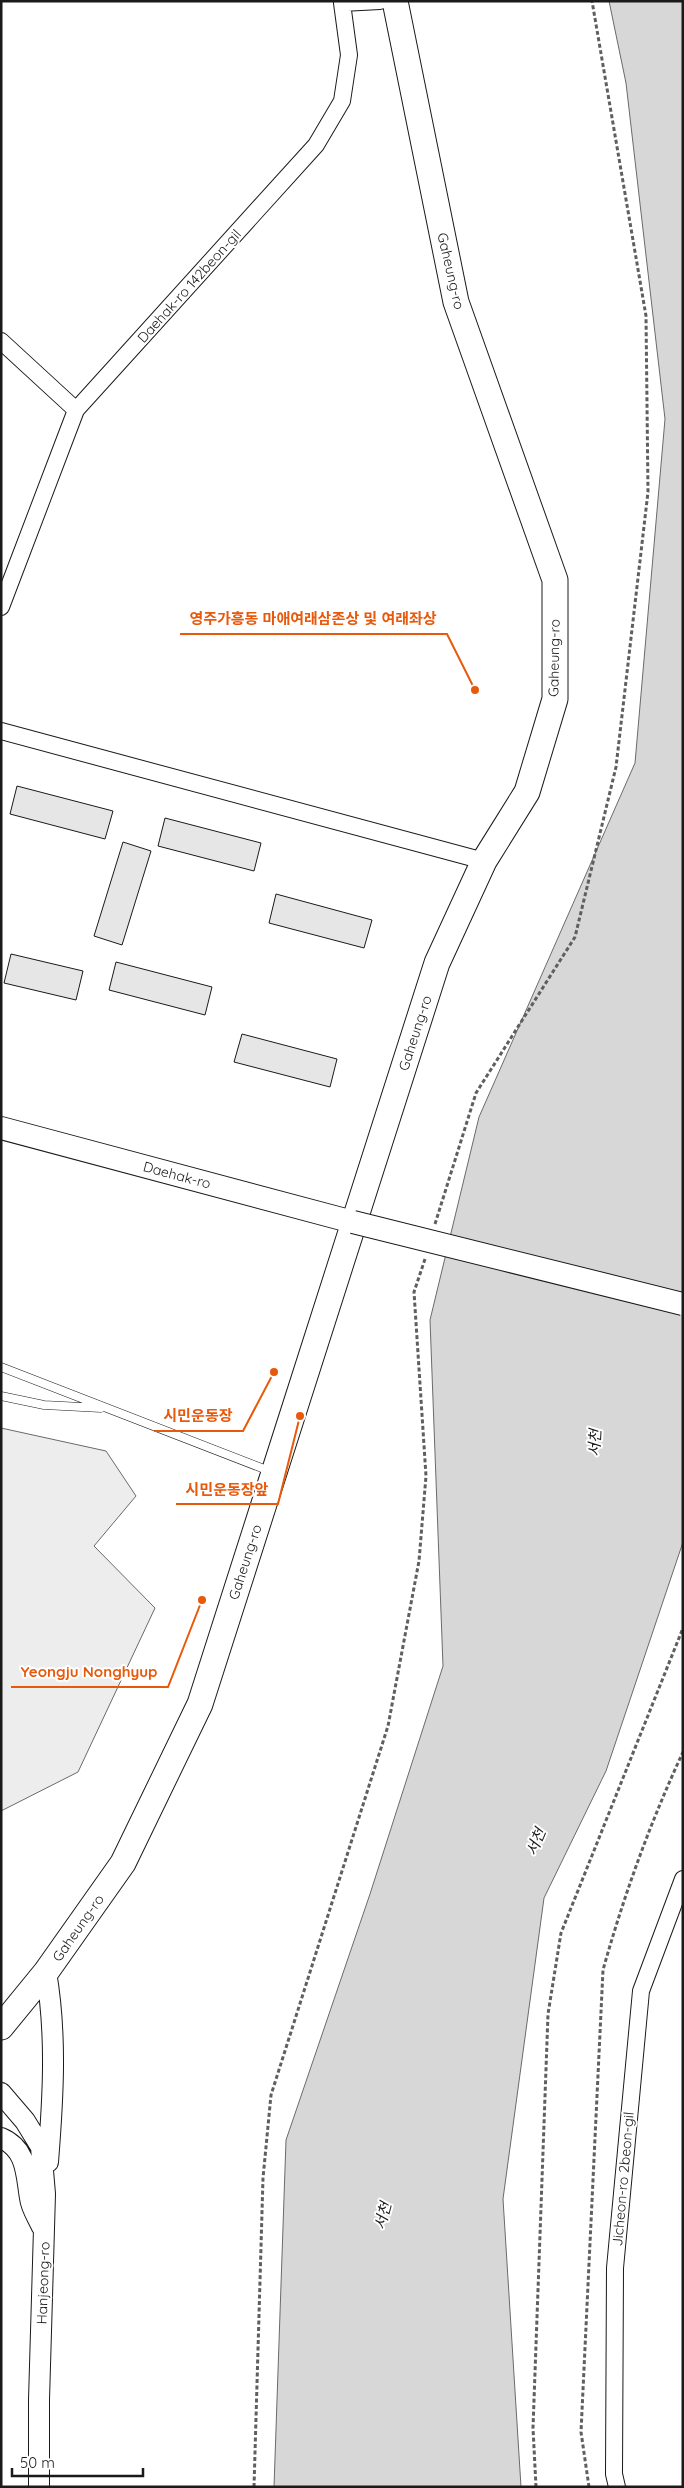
<svg xmlns="http://www.w3.org/2000/svg" width="684" height="2488" font-family="Quicksand,'Noto Sans KR',sans-serif">
<rect width="100%" height="100%" fill="#fff"/>
<path fill="#ededed" stroke="#6a6a6a" d="M 1,1428 L 106,1451 L 136,1496 L 94,1546 L 155,1608 L 78,1772 L 1,1811 Z"/>
<path fill="#d7d7d7" stroke="#6a6a6a" d="M 609,1 L 683,1 L 683,1542 L 606,1771 L 544,1898 L 503,2199 L 521,2487 L 274,2487 L 286,2140 L 370,1894 L 443,1666 L 430,1320 L 479,1117 L 635,763 L 665,419 L 626,83 Z"/>
<path fill="#e6e6e6" stroke="#1a1a1a" d="M 17,786 L 113,811 L 105,839 L 10,814 Z
M 165,818 L 261,843 L 254,871 L 158,846 Z
M 123,842 L 151,851 L 122,945 L 94,936 Z
M 276,894 L 372,920 L 364,948 L 269,923 Z
M 11,954 L 83,971 L 76,1000 L 4,983 Z
M 116,962 L 212,987 L 205,1015 L 109,990 Z
M 242,1034 L 337,1059 L 330,1087 L 234,1062 Z"/>
<g fill="none" stroke-linecap="round" stroke-linejoin="round">
<g stroke="#1a1a1a" stroke-width="9">
<path id="service" d="M 1,1367 L 272,1472
M 1,1396 L 44,1405 L 101,1408"/>
</g>
<g stroke="#1a1a1a" stroke-width="18">
<path id="minor" d="M 1,341 L 76,410
M 1,607 L 76,410 L 316,145 L 342,101 L 349,55 L 342,3 L 380,1
M 1,731 L 484,861
M 617,2487 L 614,2474 L 615,2268 L 641,1991 L 683,1879"/>
</g>
<g stroke="#1a1a1a" stroke-width="22">
<path id="tertiary" d="M 46,1972 C 57,2035 53,2099 48,2162
M 1,2093 L 25,2121 L 41,2147 L 45,2194 L 39,2400 L 39,2487
M 1,2138 C 27,2149 26,2174 30,2198 C 31,2208 38,2218 42,2227"/>
</g>
<g stroke="#1a1a1a" stroke-width="24">
<path id="secondary" d="M 1,1128 L 353,1222"/>
</g>
<g stroke="#1a1a1a" stroke-width="27">
<path id="primary" d="M 1,2027 L 46,1972 L 123,1863 L 200,1704 L 437,963 L 484,861 L 527,792 L 555,699 L 555,580 L 456,302 L 395,1"/>
</g>
<path stroke="#5f5f5f" stroke-width="3" stroke-dasharray="4 2.5" stroke-linecap="butt" d="M 435,1224 L 476,1093 L 575,937 L 616,767 L 648,492 L 646,316 L 592,1
M 254,2487 L 263,2178 L 271,2095 L 388,1726 L 419,1561 L 426,1476 L 414,1292 L 425,1259
M 536,2487 L 533,2428 L 548,2014 L 561,1933 L 683,1628
M 589,2487 L 581,2432 L 603,1970 C 624,1895 650,1823 683,1752"/>
<use href="#service" stroke="#fff" stroke-width="8"/>
<use href="#minor" stroke="#fff" stroke-width="16"/>
<use href="#tertiary" stroke="#fff" stroke-width="20"/>
<use href="#secondary" stroke="#fff" stroke-width="22"/>
<use href="#primary" stroke="#fff" stroke-width="25"/>
<g stroke="#1a1a1a" stroke-width="24" stroke-linecap="butt">
<path id="secondary-bridge" d="M 353,1222 L 683,1304"/>
</g>
<use href="#secondary-bridge" stroke="#fff" stroke-width="22"/>
</g>
<g text-anchor="middle" stroke-width="4" stroke-linejoin="round" paint-order="stroke">
<g font-size="14" fill="#1a1a1a" stroke="#fff">
<text transform="translate(451 271) rotate(77)" y="5">Gaheung-ro</text>
<text transform="translate(189 286) rotate(-48)" y="5">Daehak-ro 142beon-gil</text>
<text transform="translate(554 658) rotate(-89)" y="5">Gaheung-ro</text>
<text transform="translate(415 1033) rotate(-72)" y="5">Gaheung-ro</text>
<text transform="translate(177 1175) rotate(15)" y="5">Daehak-ro</text>
<text transform="translate(245 1562) rotate(-72)" y="5">Gaheung-ro</text>
<text transform="translate(78 1928) rotate(-55)" y="5">Gaheung-ro</text>
<text transform="translate(623 2179) rotate(-85)" y="5">Jicheon-ro 2beon-gil</text>
<text transform="translate(43 2283) rotate(-88)" y="5">Hanjeong-ro</text>
</g>
<g font-size="15" font-style="italic" fill="#1a1a1a" stroke="#fff">
<text transform="translate(595 1443) rotate(-87)" y="5">서천</text>
<text transform="translate(536 1842) rotate(-67)" y="5">서천</text>
<text transform="translate(383 2216) rotate(-75)" y="5">서천</text>
</g>
</g>
<path fill="none" stroke="#e8590c" stroke-width="2" d="M475 690L447 634H180M274 1372L243 1431H154M300 1416L278 1504H176M202 1600L168 1687H11"/>
<g fill="#e8590c" stroke="#fff" stroke-width="2">
<circle cx="475" cy="690" r="5"/>
<circle cx="274" cy="1372" r="5"/>
<circle cx="300" cy="1416" r="5"/>
<circle cx="202" cy="1600" r="5"/>
</g>
<g font-size="15" text-anchor="middle" font-weight="bold" fill="#e8590c" stroke="#fff" stroke-width="4" stroke-linejoin="round" paint-order="stroke">
<text x="313" y="624">영주가흥동 마애여래삼존상 및 여래좌상</text>
<text x="198" y="1421">시민운동장</text>
<text x="227" y="1495">시민운동장앞</text>
<text x="89" y="1677">Yeongju Nonghyup</text>
</g>
<rect width="684" height="2488" fill="none" stroke="#1a1a1a" stroke-width="5"/>
<path d="M12 2468v8h131v-8" fill="none" stroke="#1a1a1a" stroke-width="2.5"/>
<text x="20" y="2468" font-size="15" fill="#1a1a1a" stroke="#ffffff" stroke-width="4" paint-order="stroke">50 m</text>
</svg>
